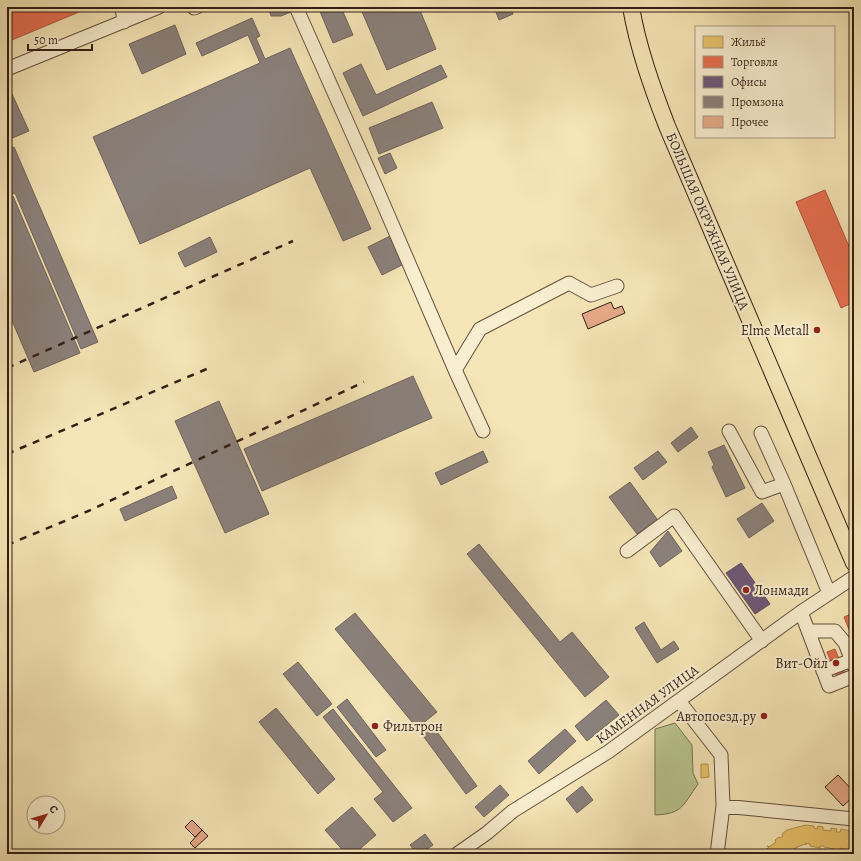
<svg xmlns="http://www.w3.org/2000/svg" width="861" height="861" font-family="Alegreya,serif">
<rect width="100%" height="100%" fill="#f6e6b7"/>
<filter id="stains"><feTurbulence type="fractalNoise" baseFrequency=".005" numOctaves="4"/><feColorMatrix values="0 0 0 0 .2 0 0 0 0 .09 0 0 0 0 .02 0 0 0 .5 -.17"/></filter>
<radialGradient id="worn" r=".72"><stop offset=".6" stop-color="#630" stop-opacity="0"/><stop offset="1" stop-color="#630" stop-opacity=".3"/></radialGradient>
<path fill="#bac690" stroke="#767252" d="M 675,723 L 692,745 L 693,773 L 698,784 C 683,805 683,814 655,815 L 655,729 Z"/>
<path fill="#e9c46a" stroke="#b29250" d="M 701,764 L 708,764 L 709,777 L 701,778 Z
M 806,825 L 814,826 L 814,828 L 817,829 L 818,826 L 823,827 L 823,830 L 831,831 L 831,828 L 837,829 L 836,832 L 840,832 L 841,829 L 854,832 L 854,852 L 847,851 L 847,849 L 844,849 L 843,850 L 843,849 L 840,848 L 839,850 L 824,847 L 824,846 L 820,846 L 820,848 L 810,846 L 810,844 L 806,843 L 806,845 L 805,844 L 795,848 L 796,850 L 791,854 L 761,854 L 769,847 L 767,846 L 769,847 L 776,842 L 775,840 L 779,837 L 780,838 L 783,836 L 782,834 L 787,830 Z"/>
<path fill="#e76f51" stroke="#b1573f" d="M 7,7 L 91,7 L 7,42 Z
M 825,190 L 854,258 L 854,302 L 841,308 L 796,202 Z
M 851,614 L 854,621 L 854,642 L 844,617 Z
M 835,649 L 845,674 L 837,677 L 827,652 Z"/>
<path fill="#6d597a" stroke="#5b475c" d="M 741,563 L 770,604 L 755,614 L 726,573 Z"/>
<path fill="#8a817c" stroke="#70635d" d="M 268,7 L 288,7 L 291,12 L 281,16 L 271,16 Z
M 323,7 L 341,7 L 353,35 L 333,43 L 319,9 Z
M 360,7 L 422,7 L 419,8 L 436,49 L 387,70 Z
M 494,7 L 510,7 L 513,14 L 499,20 Z
M 252,18 L 260,36 L 256,38 L 265,59 L 290,48 L 371,229 L 343,241 L 310,168 L 140,244 L 93,137 L 260,63 L 248,35 L 202,56 L 196,43 Z
M 175,25 L 186,54 L 142,74 L 129,44 Z
M 361,64 L 376,95 L 441,65 L 447,77 L 363,116 L 343,73 Z
M 12,94 L 29,131 L 10,139 L 7,132 L 7,96 Z
M 432,102 L 443,128 L 379,154 L 369,128 Z
M 14,147 L 98,342 L 81,349 L 15,193 L 9,196 L 7,191 L 7,150 Z
M 390,153 L 397,168 L 385,174 L 378,158 Z
M 13,196 L 80,353 L 34,372 L 7,309 L 7,199 Z
M 390,236 L 404,264 L 382,275 L 368,247 Z
M 210,237 L 217,252 L 185,267 L 178,253 Z
M 413,376 L 432,418 L 262,491 L 244,449 Z
M 219,401 L 269,514 L 225,533 L 175,421 Z
M 691,427 L 698,437 L 678,452 L 671,443 Z
M 724,445 L 745,488 L 726,497 L 712,467 L 714,465 L 708,452 Z
M 483,451 L 488,462 L 441,485 L 435,473 Z
M 658,451 L 667,462 L 643,480 L 634,468 Z
M 630,482 L 657,519 L 637,534 L 609,497 Z
M 172,486 L 177,498 L 125,521 L 120,509 Z
M 762,503 L 774,521 L 749,538 L 737,519 Z
M 668,531 L 682,551 L 660,567 L 650,552 Z
M 479,544 L 560,642 L 572,632 L 609,677 L 585,697 L 467,554 Z
M 355,613 L 437,712 L 417,728 L 335,629 Z
M 644,622 L 661,650 L 674,641 L 679,649 L 657,663 L 635,628 Z
M 298,662 L 332,704 L 317,716 L 283,674 Z
M 347,699 L 386,750 L 376,757 L 337,707 Z
M 606,700 L 619,715 L 587,741 L 575,726 Z
M 276,708 L 335,779 L 318,794 L 259,722 Z
M 333,709 L 412,808 L 393,822 L 374,799 L 383,792 L 323,717 Z
M 432,725 L 477,786 L 466,794 L 421,733 Z
M 565,729 L 576,741 L 539,774 L 528,761 Z
M 500,785 L 509,795 L 484,817 L 475,807 Z
M 582,786 L 593,800 L 577,813 L 566,799 Z
M 352,807 L 376,835 L 354,854 L 346,854 L 325,830 Z
M 425,834 L 433,845 L 420,854 L 417,854 L 410,845 Z"/>
<path fill="#e6aa89" stroke="#321e15" d="M 611,302 L 614,309 L 622,306 L 625,313 L 588,329 L 582,314 Z
M 838,775 L 854,792 L 854,796 L 843,806 L 825,787 Z
M 192,820 L 202,830 L 195,837 L 185,827 Z
M 202,830 L 208,836 L 195,848 L 190,843 Z"/>
<g fill="none" stroke-linecap="round" stroke-linejoin="round">
<g stroke="#63503e" stroke-width="15">
<path id="minor" d="M 122,7 L 124,22
M 296,7 L 376,187 L 455,370 L 483,431
M 194,8 L 197,7
M 7,69 L 159,7
M 455,370 L 480,329 L 569,283 L 591,295 L 617,286
M 729,431 L 762,492 L 784,484
M 761,433 L 784,484 L 829,593
M 627,551 L 674,516 L 762,641
M 801,612 L 829,686 L 854,676
M 808,631 L 835,631 L 845,643 L 854,666
M 823,671 L 852,660
M 679,701 L 721,755 L 723,806 L 717,854
M 723,806 L 854,819
M 457,854 L 487,833 L 513,811 L 608,752 L 801,612 L 854,577"/>
</g>
<g stroke="#321e15" stroke-width="18">
<path id="major" d="M 631,7 C 638,48 652,87 667,126 L 854,563"/>
</g>
<use href="#minor" stroke="#f9efd0" stroke-width="13"/>
<use href="#major" stroke="#f6e6b7" stroke-width="16"/>
<path stroke="#321e15" stroke-width="2.5" stroke-dasharray="7 7" stroke-linecap="butt" d="M 7,368 L 293,241
M 7,454 L 209,368
M 7,545 L 84,513 L 364,382"/>
</g>
<g fill="#8f2418" stroke="#f9efd0" stroke-width="1.5">
<circle cx="817" cy="330" r="4"/>
<circle cx="746" cy="590" r="4"/>
<circle cx="836" cy="663" r="4"/>
<circle cx="764" cy="716" r="4"/>
<circle cx="375" cy="726" r="4"/>
</g>
<g text-anchor="middle" stroke-width="4" stroke-linejoin="round" paint-order="stroke">
<g font-size="14" fill="#321e15" stroke="#f9efd0">
<text transform="translate(708 221) rotate(67)" y="5">БОЛЬШАЯ ОКРУЖНАЯ УЛИЦА</text>
<text transform="translate(647 704) rotate(-36)" y="5">КАМЕННАЯ УЛИЦА</text>
</g>
<g font-size="14" fill="#321e15" stroke="#f9efd0" text-anchor="end">
<text x="809" y="335">Elme Metall</text>
<text x="754" y="595" text-anchor="start">Лонмади</text>
<text x="828" y="668">Вит-Ойл</text>
<text x="756" y="721">Автопоезд.ру</text>
<text x="383" y="731" text-anchor="start">Фильтрон</text>
</g>
</g>
<rect width="861" height="861" fill="none" stroke="#f6e6b7" stroke-width="24"/>
<rect x="8" y="8" width="845" height="845" fill="none" stroke="#321e15" stroke-width="2"/>
<rect x="12" y="12" width="837" height="837" fill="none" stroke="#321e15"/>
<rect x="695" y="26" width="140" height="112" fill="#f9efd0" stroke="#a99b85"/>
<rect x="703" y="36" width="20" height="12" fill="#e9c46a" stroke="#a99b85"/>
<text x="731" y="46" font-size="12" fill="#321e15">Жильё</text>
<rect x="703" y="56" width="20" height="12" fill="#e76f51" stroke="#a99b85"/>
<text x="731" y="66" font-size="12" fill="#321e15">Торговля</text>
<rect x="703" y="76" width="20" height="12" fill="#6d597a" stroke="#a99b85"/>
<text x="731" y="86" font-size="12" fill="#321e15">Офисы</text>
<rect x="703" y="96" width="20" height="12" fill="#8a817c" stroke="#a99b85"/>
<text x="731" y="106" font-size="12" fill="#321e15">Промзона</text>
<rect x="703" y="116" width="20" height="12" fill="#e6aa89" stroke="#a99b85"/>
<text x="731" y="126" font-size="12" fill="#321e15">Прочее</text>
<g transform="translate(46 815) rotate(52)"><circle r="19" fill="#f9efd0" stroke="#a99b85"/>
<path d="M0-3L7 15L0 10L-7 15Z" fill="#8f2418"/>
<text y="-6" font-size="11" font-weight="bold" text-anchor="middle" fill="#321e15">С</text>
</g>
<path d="M28 44v6h64v-6" fill="none" stroke="#321e15" stroke-width="2"/>
<text x="34" y="44" font-size="12" fill="#321e15" stroke="#f9efd0" stroke-width="3" paint-order="stroke">50 m</text>
<rect width="100%" height="100%" filter="url(#stains)"/>
<rect width="100%" height="100%" fill="url(#worn)"/>
</svg>
